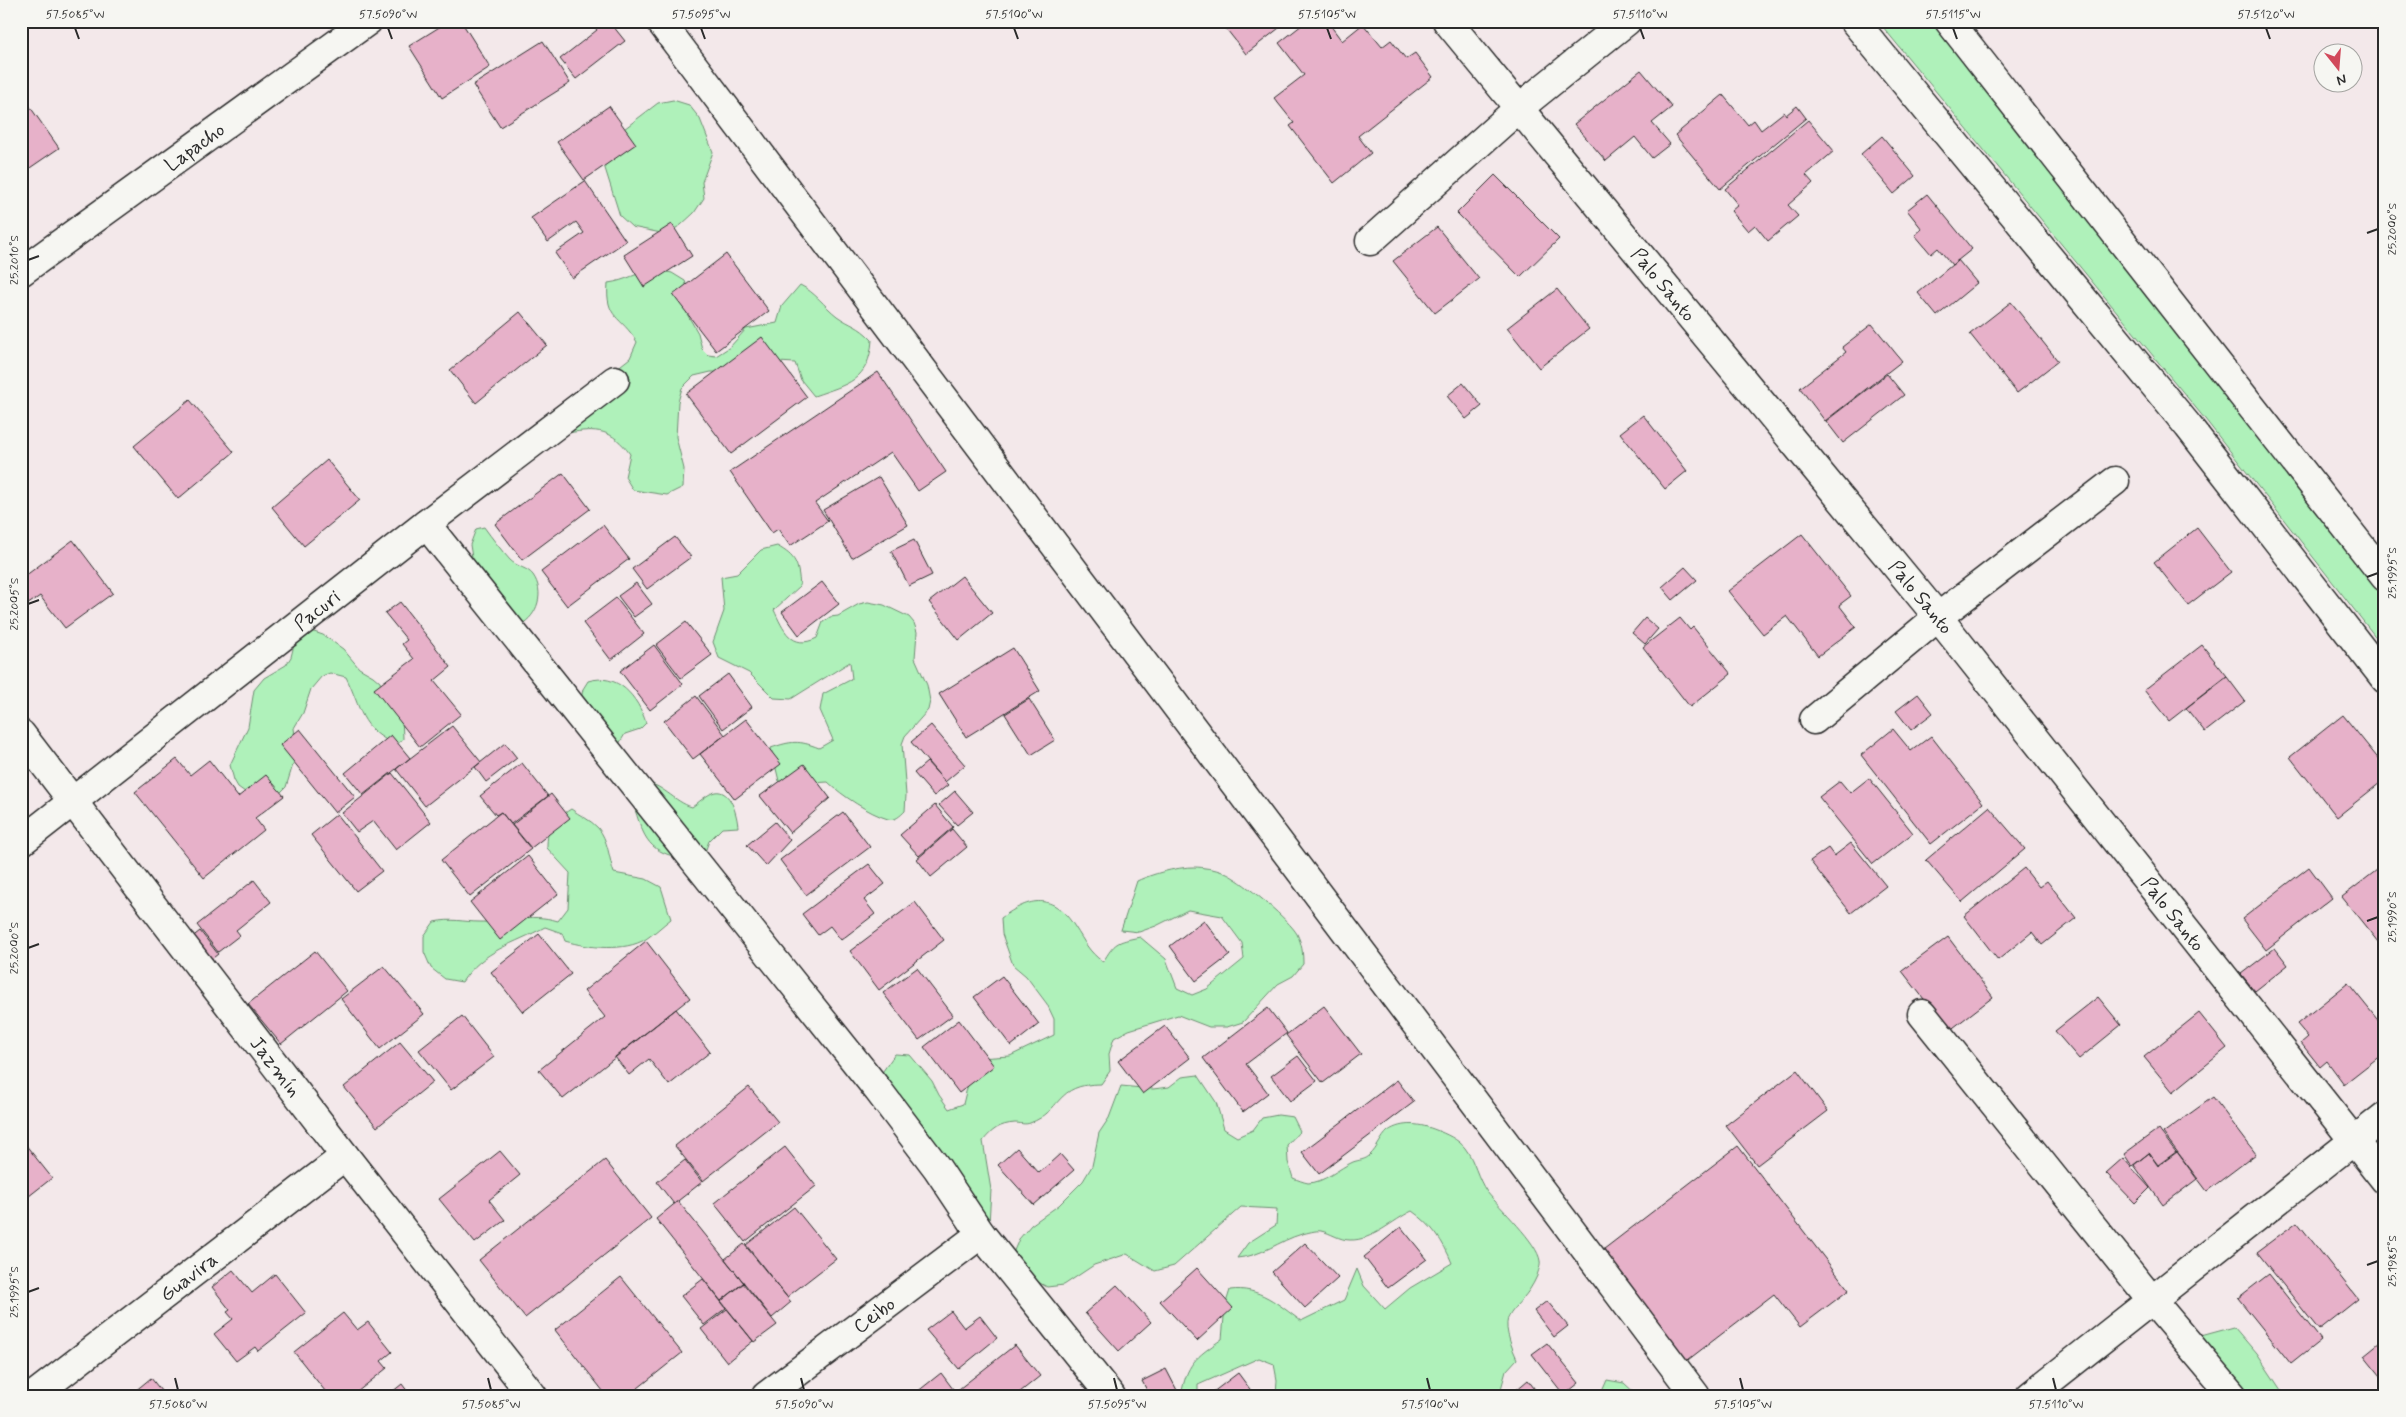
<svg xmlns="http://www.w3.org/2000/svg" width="2406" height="1417" font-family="Mynerve,sans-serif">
<rect width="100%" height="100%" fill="#f3e8ea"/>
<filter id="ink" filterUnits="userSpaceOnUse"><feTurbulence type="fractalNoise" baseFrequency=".02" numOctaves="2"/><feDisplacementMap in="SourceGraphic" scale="10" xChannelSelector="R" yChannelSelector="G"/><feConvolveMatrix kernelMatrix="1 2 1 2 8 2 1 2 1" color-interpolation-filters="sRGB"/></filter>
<g filter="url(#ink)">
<path fill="#aff1ba" stroke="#6d8e72" d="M 1878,21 L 1934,21 L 2385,587 L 2385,649 L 2205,419 Z
M 673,100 L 689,105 L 700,119 L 713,152 L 702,182 L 704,198 L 694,213 L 681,225 L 666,234 L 632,227 L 620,216 L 603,162 L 603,145 L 658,103 Z
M 655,269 L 672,273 L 685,281 L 690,296 L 687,314 L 698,333 L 702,349 L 708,355 L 716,356 L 730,347 L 746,329 L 777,323 L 782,306 L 800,285 C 815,292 824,306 837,316 C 851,326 858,325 872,340 C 869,381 848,384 814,396 L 801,380 L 795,363 L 778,362 L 745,372 L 711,372 L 694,376 L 682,388 L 678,402 L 676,437 L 684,469 L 683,487 L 667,495 L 633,490 L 625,477 L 630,454 C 612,429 597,428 568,433 L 565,417 L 588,391 L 630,358 L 637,342 C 621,315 605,320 608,283 C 625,281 638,272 655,269 Z
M 484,527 C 492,538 501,550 510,560 C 517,567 528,568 533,575 C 545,592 538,616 520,625 L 580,704 L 583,689 L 588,681 C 618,672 638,697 646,723 L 640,729 L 625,734 L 616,749 L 641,782 C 661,782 674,802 692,807 C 698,803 707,794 715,792 C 731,789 737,815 738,827 L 722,828 L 709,841 L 705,852 L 878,1078 L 895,1054 L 910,1055 L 932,1081 L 939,1095 L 949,1109 L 963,1104 L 967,1088 L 967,1071 L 979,1058 L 1010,1056 L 1054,1035 L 1054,1019 L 1047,1004 L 1026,976 L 1013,965 L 1002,934 L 1001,918 C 1030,897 1053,892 1075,927 C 1085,942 1088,951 1103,962 C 1115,942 1116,942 1140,937 L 1166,959 L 1177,988 L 1192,995 L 1207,989 L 1244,959 L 1242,943 L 1222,916 L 1188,910 L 1156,926 L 1139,932 L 1121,930 L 1137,881 C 1154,873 1186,864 1205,868 C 1215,869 1225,872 1234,878 C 1249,887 1289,920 1297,934 C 1302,944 1303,953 1303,964 L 1293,976 L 1278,984 L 1243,1022 L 1227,1027 L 1209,1027 L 1178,1015 L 1129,1030 L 1114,1038 L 1109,1054 L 1110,1071 L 1101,1084 C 1054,1084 1063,1111 1030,1123 C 1025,1125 1020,1123 1015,1123 C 999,1124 992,1130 983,1141 L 991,1190 L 989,1224 L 689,859 C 648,854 644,839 633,803 L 474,570 L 470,545 L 476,529 Z
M 777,546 C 797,557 798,564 800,586 L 774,610 C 783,629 791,651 817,638 L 823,622 L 830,617 L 838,616 L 859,604 L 868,602 L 884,605 L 909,617 L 914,623 L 917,632 L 915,658 L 927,685 L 930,701 L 928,710 L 905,736 L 902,744 L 906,795 L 905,811 C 900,816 895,821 888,819 C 870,814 841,795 828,782 L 795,784 L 779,781 L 771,748 C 791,741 799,740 819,748 L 833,740 L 820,710 L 823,694 L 852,679 L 850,662 L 791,699 L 774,698 L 749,673 L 719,658 L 713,642 L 724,611 L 721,577 L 737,574 L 761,550 Z
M 308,630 L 323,635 L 343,649 L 359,668 L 373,676 L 380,682 L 384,699 L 402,714 L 403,739 L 396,745 C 359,728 362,709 346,677 L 330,673 L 322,676 L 311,689 L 303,713 L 294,728 L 297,752 L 286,787 L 279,794 L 245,792 L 238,787 L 234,780 L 230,765 L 248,727 L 254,690 L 264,678 L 286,665 L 291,657 L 295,641 Z
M 571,809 C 579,815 591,820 598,828 C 608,839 609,859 614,873 L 646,879 L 661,887 L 671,919 C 663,925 655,933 646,939 C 625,952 588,948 565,941 L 562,933 L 545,927 C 514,944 483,950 462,982 L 445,979 L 431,968 L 424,952 L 424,936 L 434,922 C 452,918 463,922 480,922 C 510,923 528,912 558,921 L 568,908 L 570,873 L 547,848 C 547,826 552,821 571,809 Z
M 1198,1075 L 1216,1102 L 1224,1129 L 1237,1137 L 1253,1130 L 1262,1118 L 1278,1115 L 1293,1117 L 1300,1131 L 1287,1145 L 1288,1162 L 1293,1178 C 1298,1180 1303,1182 1308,1183 C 1324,1183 1339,1168 1353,1162 C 1358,1160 1366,1160 1370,1155 C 1377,1149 1381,1137 1388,1131 C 1403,1121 1421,1124 1436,1130 C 1446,1134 1458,1139 1465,1148 C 1475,1161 1477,1178 1487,1192 C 1499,1207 1538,1243 1540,1261 C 1541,1266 1538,1271 1537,1276 C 1519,1317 1492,1304 1517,1359 L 1506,1371 L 1499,1396 L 1276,1396 L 1277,1380 L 1274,1364 L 1259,1358 L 1198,1385 L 1198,1396 L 1181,1396 C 1187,1363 1195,1358 1222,1339 L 1225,1306 L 1230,1290 C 1259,1286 1279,1305 1301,1321 L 1344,1300 L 1357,1269 L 1364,1286 L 1385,1309 L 1410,1288 L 1452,1263 C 1443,1241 1432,1225 1412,1211 C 1393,1220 1372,1241 1350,1240 C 1339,1240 1331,1233 1321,1231 C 1316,1230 1307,1233 1302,1234 C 1278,1241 1263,1256 1237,1258 L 1248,1243 L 1276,1225 L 1277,1209 L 1241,1207 L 1174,1266 L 1155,1271 L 1127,1254 L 1094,1265 L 1064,1285 L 1047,1287 L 1015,1269 L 1013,1253 L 1019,1239 L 1031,1225 L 1059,1205 L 1083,1181 L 1092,1166 L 1099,1133 L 1109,1118 L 1121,1086 L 1153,1089 L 1169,1087 L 1182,1077 Z
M 2234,1327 L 2257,1354 L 2285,1396 L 2235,1396 L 2236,1392 L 2201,1336 Z
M 1607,1380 L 1624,1383 L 1638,1396 L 1600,1396 Z"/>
<path fill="#e7b1c9" stroke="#2b2b2b" d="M 449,21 L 461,21 L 490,67 L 442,98 L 409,46 Z
M 590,21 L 609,21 L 625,41 L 576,79 L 560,59 L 597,30 Z
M 1220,21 L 1288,21 L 1246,54 Z
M 1307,21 L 1327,21 L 1342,41 L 1363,24 L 1382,47 L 1391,40 L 1406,59 L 1415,53 L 1433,77 L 1358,136 L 1371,153 L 1334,183 L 1290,126 L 1294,123 L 1274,98 L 1304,75 L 1279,43 Z
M 543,41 L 570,83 L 500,127 L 473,85 Z
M 1641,70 L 1672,107 L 1652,123 L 1670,144 L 1652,158 L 1635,137 L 1606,161 L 1574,124 Z
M 21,94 L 59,148 L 21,174 Z
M 1723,95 L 1748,125 L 1754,120 L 1761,130 L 1784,112 L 1786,115 L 1797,106 L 1806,118 L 1720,189 L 1675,135 Z
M 609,106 L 636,144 L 584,180 L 557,142 Z
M 1808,120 L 1834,151 L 1806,175 L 1813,183 L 1788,205 L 1798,216 L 1768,241 L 1755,225 L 1748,231 L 1731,211 L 1738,205 L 1725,189 Z
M 1882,136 L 1915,176 L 1894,194 L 1861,154 Z
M 1495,175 L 1559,239 L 1520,277 L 1457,213 Z
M 585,181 L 626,241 L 572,278 L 555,253 L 584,233 L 576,222 L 548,242 L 531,218 Z
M 1927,194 L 1972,249 L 1952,265 L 1938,248 L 1931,254 L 1915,235 L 1922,229 L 1907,210 Z
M 672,224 L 692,256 L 644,287 L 624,255 Z
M 1437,227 L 1479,279 L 1435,313 L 1393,261 Z
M 726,254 L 769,311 L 716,351 L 673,295 Z
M 1958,260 L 1977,283 L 1937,316 L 1918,293 Z
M 1557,289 L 1589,329 L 1539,368 L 1507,328 Z
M 2011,302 L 2058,361 L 2017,393 L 1970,334 Z
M 520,312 L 547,345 L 476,403 L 450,370 Z
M 1872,324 L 1902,361 L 1825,421 L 1800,388 L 1846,352 L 1842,347 Z
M 762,337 L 807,397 L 731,454 L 686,394 Z
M 878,372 L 946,472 L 918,491 L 891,452 L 815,503 L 828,521 L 790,546 L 778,529 L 772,533 L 730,472 Z
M 1887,374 L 1904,395 L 1843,443 L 1826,421 Z
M 1463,383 L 1482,406 L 1466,419 L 1447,396 Z
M 190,400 L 234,452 L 178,499 L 134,446 Z
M 1643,415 L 1687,471 L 1665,489 L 1620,433 Z
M 327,460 L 360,500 L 304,546 L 272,507 Z
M 563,473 L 590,509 L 522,560 L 495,524 Z
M 879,477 L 908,525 L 852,558 L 823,510 Z
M 603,525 L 629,559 L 567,606 L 541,572 Z
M 2197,528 L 2231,572 L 2188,605 L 2154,562 Z
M 1802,534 L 1851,596 L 1839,605 L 1856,627 L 1818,656 L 1787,616 L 1763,634 L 1728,591 Z
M 675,537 L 691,557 L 647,589 L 632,569 Z
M 73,540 L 113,593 L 65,628 L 40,596 L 21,609 L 21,579 Z
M 914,540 L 932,575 L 909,586 L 891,551 Z
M 1685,567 L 1697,580 L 1673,600 L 1662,587 Z
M 962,576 L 992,613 L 959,640 L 929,602 Z
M 822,582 L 839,604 L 799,635 L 782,612 Z
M 636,583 L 652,604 L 634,617 L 618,596 Z
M 616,598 L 644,634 L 611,660 L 583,623 Z
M 400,602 L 451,667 L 434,681 L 461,714 L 420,747 L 374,689 L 414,659 L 402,644 L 407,640 L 385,613 Z
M 1645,618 L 1658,629 L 1645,644 L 1632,633 Z
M 1680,618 L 1690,630 L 1693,627 L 1731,674 L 1690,707 L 1643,647 Z
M 686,622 L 712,655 L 681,678 L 656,645 Z
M 654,645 L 683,684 L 650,710 L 620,671 Z
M 2202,645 L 2227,676 L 2169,721 L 2144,690 Z
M 1013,648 L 1040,691 L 966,737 L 939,694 Z
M 728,674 L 752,707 L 723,729 L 699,696 Z
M 2227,677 L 2245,701 L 2205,732 L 2186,708 Z
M 1918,694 L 1933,713 L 1911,730 L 1896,711 Z
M 696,696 L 725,735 L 693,759 L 664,721 Z
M 1029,699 L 1055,740 L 1031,755 L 1005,714 Z
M 2343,715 L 2385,767 L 2385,779 L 2337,817 L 2290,757 Z
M 746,719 L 781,764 L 735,799 L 700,754 Z
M 931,725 L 965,765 L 945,782 L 911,742 Z
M 452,726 L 481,762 L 425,806 L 396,769 Z
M 300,729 L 355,797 L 335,813 L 280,745 Z
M 1893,729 L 1911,751 L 1931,736 L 1983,803 L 1931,844 L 1861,755 Z
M 391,735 L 410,758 L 363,795 L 345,773 Z
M 505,743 L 517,758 L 486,782 L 475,767 Z
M 177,759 L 190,775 L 209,760 L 238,797 L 266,775 L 284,796 L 255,818 L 264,830 L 204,878 L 135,792 Z
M 927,762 L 948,785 L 934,796 L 914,773 Z
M 522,763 L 548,796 L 511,824 L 501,812 L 496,815 L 480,796 Z
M 804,764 L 830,798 L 790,833 L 760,796 Z
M 392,773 L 431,822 L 396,850 L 373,821 L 357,832 L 342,813 Z
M 1869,778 L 1913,833 L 1873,864 L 1819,797 L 1840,781 L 1850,793 Z
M 955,791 L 973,812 L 957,825 L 939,805 Z
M 551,794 L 570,818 L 531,848 L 512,825 Z
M 935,805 L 953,827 L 919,856 L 900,835 Z
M 1989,807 L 2025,849 L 1962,902 L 1926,860 Z
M 501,812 L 531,849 L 470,897 L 441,860 Z
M 843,812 L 870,847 L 806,895 L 780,860 Z
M 337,814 L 382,871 L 356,891 L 311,835 Z
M 775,822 L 790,840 L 766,866 L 747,845 Z
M 952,829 L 967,847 L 931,877 L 917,859 Z
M 1851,843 L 1886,886 L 1851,913 L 1810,861 L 1828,848 L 1834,856 Z
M 528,856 L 558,894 L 500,940 L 470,902 Z
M 869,864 L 885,884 L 864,900 L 875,914 L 841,940 L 830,926 L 818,935 L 802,914 Z
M 2309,867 L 2332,898 L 2266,950 L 2242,919 Z
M 2024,868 L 2039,887 L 2047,881 L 2076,918 L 2042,945 L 2032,932 L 1998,960 L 1964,916 Z
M 2377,870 L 2385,881 L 2385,937 L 2378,942 L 2342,897 Z
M 254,880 L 271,902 L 236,930 L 240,935 L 218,952 L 197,925 Z
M 915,902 L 944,940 L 879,990 L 850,951 Z
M 1204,920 L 1230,955 L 1196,981 L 1170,946 Z
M 200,931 L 218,954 L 204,965 L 186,942 Z
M 539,934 L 571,974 L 523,1012 L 491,972 Z
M 1948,937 L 1993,997 L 1949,1031 L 1902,971 Z
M 646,941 L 690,998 L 563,1099 L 539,1070 L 605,1017 L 584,991 Z
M 2275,948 L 2288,965 L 2255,991 L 2241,974 Z
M 315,951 L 347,991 L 281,1044 L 248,1004 Z
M 384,966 L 424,1014 L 380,1049 L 341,999 Z
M 917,968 L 953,1015 L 919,1040 L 883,993 Z
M 1002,976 L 1039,1024 L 1011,1046 L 974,997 Z
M 2348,983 L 2385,1029 L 2385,1052 L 2344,1084 L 2327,1061 L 2320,1067 L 2301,1043 L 2308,1037 L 2297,1024 Z
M 2098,997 L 2121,1025 L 2079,1059 L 2055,1031 Z
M 1324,1006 L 1361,1054 L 1323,1083 L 1286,1035 Z
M 1268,1008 L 1287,1033 L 1246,1064 L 1268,1093 L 1243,1112 L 1203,1058 Z
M 676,1009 L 710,1052 L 669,1085 L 649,1059 L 629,1075 L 615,1057 Z
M 2199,1013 L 2227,1048 L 2173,1092 L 2144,1057 Z
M 462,1016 L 494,1057 L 451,1090 L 419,1050 Z
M 959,1020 L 994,1066 L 959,1093 L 924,1047 Z
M 1165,1026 L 1190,1058 L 1143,1094 L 1118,1061 Z
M 400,1042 L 433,1082 L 377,1127 L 344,1087 Z
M 1298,1056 L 1317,1081 L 1290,1101 L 1271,1076 Z
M 1797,1070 L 1828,1111 L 1757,1165 L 1726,1125 Z
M 1397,1080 L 1414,1102 L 1319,1174 L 1302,1152 Z
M 749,1087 L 778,1122 L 703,1181 L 675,1146 Z
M 2213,1097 L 2256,1154 L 2207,1191 L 2163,1133 Z
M 2158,1129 L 2176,1152 L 2158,1165 L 2149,1153 L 2132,1166 L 2124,1154 Z
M 21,1139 L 52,1178 L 24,1200 L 21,1198 Z
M 1738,1146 L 1849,1290 L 1800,1327 L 1774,1294 L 1680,1366 L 1595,1256 Z
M 785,1147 L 816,1186 L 745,1242 L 714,1203 Z
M 1017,1148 L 1039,1173 L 1060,1154 L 1074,1170 L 1034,1205 L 998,1165 Z
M 500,1151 L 520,1175 L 489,1200 L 505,1220 L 475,1243 L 439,1199 Z
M 2177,1152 L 2197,1179 L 2163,1205 L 2134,1165 L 2149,1153 L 2158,1166 Z
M 2123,1158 L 2150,1188 L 2135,1203 L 2106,1173 Z
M 605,1160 L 651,1218 L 525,1318 L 479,1260 Z
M 685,1160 L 702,1182 L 674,1204 L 657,1182 Z
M 678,1201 L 744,1283 L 721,1301 L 656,1219 Z
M 794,1207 L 836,1259 L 787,1297 L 746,1245 Z
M 2297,1222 L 2358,1299 L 2319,1330 L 2257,1252 Z
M 1401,1227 L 1427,1259 L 1388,1288 L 1364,1257 Z
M 1305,1243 L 1338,1278 L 1305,1308 L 1272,1272 Z
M 744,1244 L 791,1302 L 772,1318 L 725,1259 Z
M 1197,1268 L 1233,1308 L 1197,1341 L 1160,1301 Z
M 233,1270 L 252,1293 L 275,1274 L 306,1313 L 258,1351 L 255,1347 L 236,1361 L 214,1334 L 233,1319 L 227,1312 L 230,1310 L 212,1287 Z
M 2269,1274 L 2321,1340 L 2291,1364 L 2238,1298 Z
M 621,1277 L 682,1353 L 628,1396 L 607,1396 L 555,1330 Z
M 703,1279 L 726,1308 L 704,1325 L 681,1296 Z
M 743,1283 L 777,1325 L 754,1342 L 721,1301 Z
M 1117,1285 L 1151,1322 L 1119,1351 L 1085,1313 Z
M 1547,1301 L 1568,1326 L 1554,1337 L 1534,1311 Z
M 727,1309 L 753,1341 L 727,1362 L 701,1329 Z
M 951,1311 L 964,1328 L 980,1316 L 997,1338 L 959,1369 L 926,1330 Z
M 343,1313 L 357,1330 L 368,1322 L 392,1352 L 381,1361 L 387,1368 L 352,1396 L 329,1396 L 294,1352 Z
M 2385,1338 L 2385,1381 L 2364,1355 Z
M 1547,1343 L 1579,1383 L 1564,1395 L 1532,1354 Z
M 1015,1345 L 1040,1376 L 1015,1396 L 950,1396 Z
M 1166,1369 L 1180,1396 L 1150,1396 L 1142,1381 Z
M 941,1373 L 953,1389 L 945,1396 L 912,1396 Z
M 1238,1373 L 1255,1396 L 1208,1396 Z
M 151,1378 L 165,1396 L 129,1396 Z
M 1528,1380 L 1540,1396 L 1509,1396 Z
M 402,1384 L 411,1396 L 387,1396 Z"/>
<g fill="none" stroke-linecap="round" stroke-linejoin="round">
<g stroke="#2b2b2b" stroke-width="31">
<g id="minor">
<path d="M 660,21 L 1696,1396"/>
<path id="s1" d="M 1447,21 L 1938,617 L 2385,1180"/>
<path d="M 1854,21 L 2188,426 L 2385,679"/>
<path d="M 1949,21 L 2385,577"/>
<path d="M 1370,241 L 1519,108 L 1627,21"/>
<path id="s2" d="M 21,272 L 368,21"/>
<path d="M 426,524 L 878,1090 L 937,1168 L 981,1234 L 1111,1396"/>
<path d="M 1814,720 L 1938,617 L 2115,481"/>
<path id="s3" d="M 21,734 L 345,1156 L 533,1396"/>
<path id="s4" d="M 21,842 L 426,524 L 615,380"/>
<path d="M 1922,1014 L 2151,1299 L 2233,1396"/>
<path id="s5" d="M 33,1396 L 345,1156"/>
<path id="s6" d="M 766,1396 L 981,1234"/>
<path d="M 2030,1396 L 2385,1116"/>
</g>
</g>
<use href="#minor" stroke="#f6f6f2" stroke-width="28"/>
</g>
</g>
<path fill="none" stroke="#2b2b2b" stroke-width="2" d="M 75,28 L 79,39M 388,28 L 392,39M 701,28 L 705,39M 1014,28 L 1018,39M 1327,28 L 1331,39M 1640,28 L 1644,39M 1953,28 L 1957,39M 2266,28 L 2270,39M 2367,233 L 2378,229M 28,260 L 39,256M 2367,577 L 2378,573M 28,604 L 39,600M 2367,921 L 2378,917M 28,948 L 39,944M 2367,1265 L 2378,1261M 28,1292 L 39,1288M 175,1378 L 178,1390M 488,1378 L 491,1390M 801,1378 L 804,1390M 1114,1378 L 1117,1390M 1427,1378 L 1430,1390M 1740,1378 L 1743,1390M 2053,1378 L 2056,1390"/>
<g text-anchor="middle" stroke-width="4" stroke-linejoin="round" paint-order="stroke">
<g font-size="20" fill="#2b2b2b" stroke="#f6f6f2">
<text dy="7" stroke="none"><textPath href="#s2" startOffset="214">Lapacho</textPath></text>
<text dy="7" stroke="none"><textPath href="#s1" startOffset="341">Palo Santo</textPath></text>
<text dy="7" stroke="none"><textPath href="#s1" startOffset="746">Palo Santo</textPath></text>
<text dy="7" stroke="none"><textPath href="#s4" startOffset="376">Pacuri</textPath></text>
<text dy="7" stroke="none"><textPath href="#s1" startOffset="1151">Palo Santo</textPath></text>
<text dy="7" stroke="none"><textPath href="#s3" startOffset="419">Jazmín</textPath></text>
<text dy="7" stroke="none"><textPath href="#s5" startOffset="196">Guavira</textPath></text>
<text dy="7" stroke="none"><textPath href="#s6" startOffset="135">Ceibo</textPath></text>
</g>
</g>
<rect width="2406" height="1417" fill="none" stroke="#f6f6f2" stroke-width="55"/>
<g transform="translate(2338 68) rotate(163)"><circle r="24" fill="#f6f6f2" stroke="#a5a5a2"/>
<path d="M0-4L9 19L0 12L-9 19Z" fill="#d1495b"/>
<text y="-8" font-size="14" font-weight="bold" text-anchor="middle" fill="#2b2b2b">N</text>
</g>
<rect x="28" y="28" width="2350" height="1362" fill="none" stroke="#2b2b2b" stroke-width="2"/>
<g font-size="12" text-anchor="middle" fill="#2b2b2b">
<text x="75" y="18">57.5085°W</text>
<text x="388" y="18">57.5090°W</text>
<text x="701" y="18">57.5095°W</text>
<text x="1014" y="18">57.5100°W</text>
<text x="1327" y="18">57.5105°W</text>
<text x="1640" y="18">57.5110°W</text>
<text x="1953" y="18">57.5115°W</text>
<text x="2266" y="18">57.5120°W</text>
<text transform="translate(2392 229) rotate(-90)" y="4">25.2000°S</text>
<text transform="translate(14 260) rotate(-90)" y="4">25.2010°S</text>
<text transform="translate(2392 573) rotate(-90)" y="4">25.1995°S</text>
<text transform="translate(14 604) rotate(-90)" y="4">25.2005°S</text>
<text transform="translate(2392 917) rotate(-90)" y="4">25.1990°S</text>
<text transform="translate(14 948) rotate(-90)" y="4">25.2000°S</text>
<text transform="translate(2392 1261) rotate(-90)" y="4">25.1985°S</text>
<text transform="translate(14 1292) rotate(-90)" y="4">25.1995°S</text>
<text x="178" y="1408">57.5080°W</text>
<text x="491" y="1408">57.5085°W</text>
<text x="804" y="1408">57.5090°W</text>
<text x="1117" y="1408">57.5095°W</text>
<text x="1430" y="1408">57.5100°W</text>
<text x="1743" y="1408">57.5105°W</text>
<text x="2056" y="1408">57.5110°W</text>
</g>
</svg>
